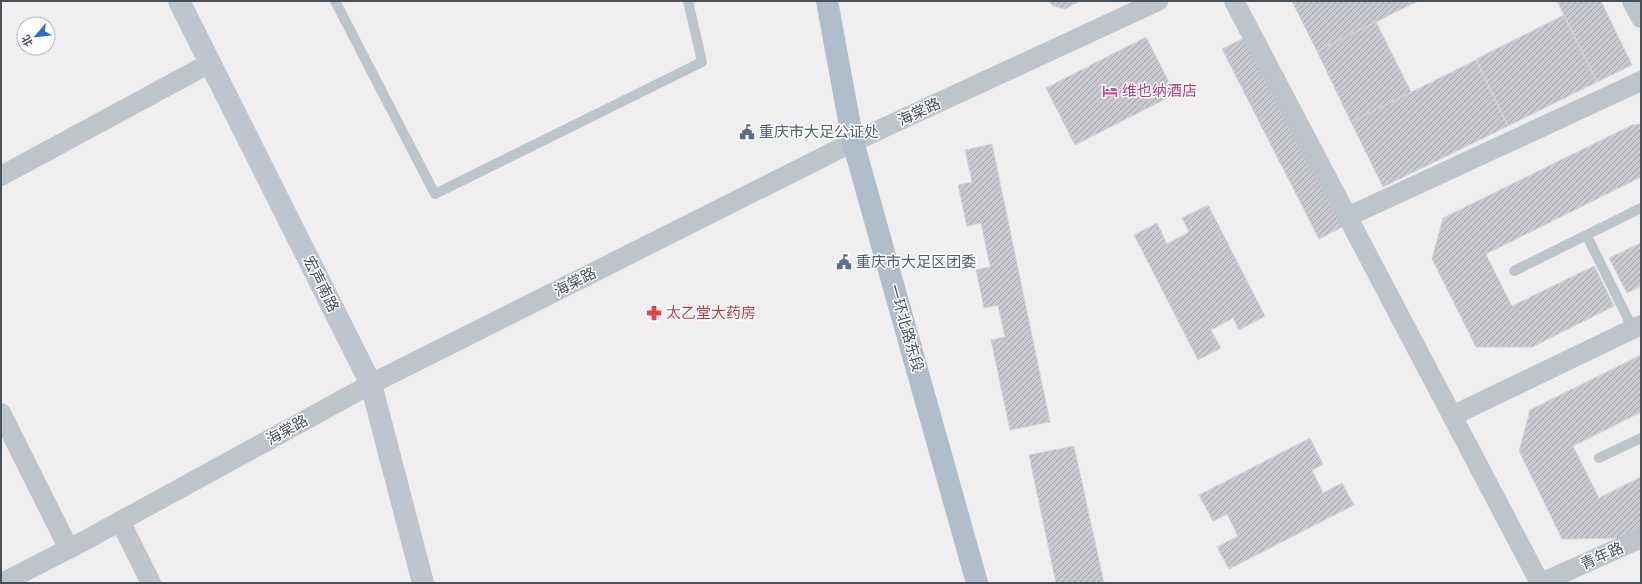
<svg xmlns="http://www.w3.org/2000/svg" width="1642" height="584" font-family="Mulish,'Noto Sans SC',sans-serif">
<defs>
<pattern id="building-hatch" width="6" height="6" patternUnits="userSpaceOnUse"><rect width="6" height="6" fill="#c9cad0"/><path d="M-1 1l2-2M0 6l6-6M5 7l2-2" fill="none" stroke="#a5a6ac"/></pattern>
</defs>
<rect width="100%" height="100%" fill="#f0eeee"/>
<path fill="url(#building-hatch)" stroke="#d2d4d8" d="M 1048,1 L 1080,1 L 1065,9 L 1053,6 Z
M 1292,1 L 1418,1 L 1317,51 Z
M 1557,1 L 1601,1 L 1632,65 L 1597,82 Z
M 1564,15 L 1597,82 L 1508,126 L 1476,59 Z
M 1376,22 L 1411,92 L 1351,122 L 1317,51 Z
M 1146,37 L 1175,94 L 1075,145 L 1046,88 Z
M 1246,37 L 1344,226 L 1319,239 L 1222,49 Z
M 1476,60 L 1508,126 L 1383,187 L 1351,122 Z
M 1641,124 L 1641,177 L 1486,254 L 1512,306 L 1594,266 L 1614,306 L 1532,347 L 1476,347 L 1432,259 L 1443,218 L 1632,125 Z
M 992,144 L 1050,422 L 1010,430 L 991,340 L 1005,337 L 998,305 L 984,308 L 976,270 L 990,267 L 981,223 L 967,226 L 958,185 L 972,182 L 965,150 Z
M 1208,205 L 1265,316 L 1239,330 L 1233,318 L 1211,330 L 1221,348 L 1198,360 L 1134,235 L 1157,223 L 1167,244 L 1189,232 L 1182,218 Z
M 1641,243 L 1641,286 L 1627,293 L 1609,258 Z
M 1641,355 L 1641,412 L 1573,446 L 1599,498 L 1641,477 L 1641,527 L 1619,538 L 1562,539 L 1519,451 L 1530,410 Z
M 1310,438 L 1323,464 L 1312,470 L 1323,493 L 1342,483 L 1354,505 L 1229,569 L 1217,547 L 1238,536 L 1227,514 L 1213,521 L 1199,495 Z
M 1074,446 L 1104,583 L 1056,583 L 1029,455 Z"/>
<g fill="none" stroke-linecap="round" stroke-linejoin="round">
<path stroke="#bdc5cb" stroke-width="10" d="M 335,1 L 435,194 L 702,62 L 688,1
M 1587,236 L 1633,329
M 1514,271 L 1641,208
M 1599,458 L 1641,438"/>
<path stroke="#bdc5cb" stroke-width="20" d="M 1234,1 L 1540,583
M 1632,1 L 1641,18
M 1,176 L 210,63
M 1347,217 L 1641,81
M 1,413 L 69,549
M 1452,416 L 1641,325
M 120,521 L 151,583
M 2,583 L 84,541 L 371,384 L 853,142 L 1158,1
M 1541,583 L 1641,538"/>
<path stroke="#bdc6d0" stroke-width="22" d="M 179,1 L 371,384 L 423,583"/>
<path stroke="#b0bdca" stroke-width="22" d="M 827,1 L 853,142 L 977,583"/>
</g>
<defs>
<g id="hotel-bare" transform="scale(1.2)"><path d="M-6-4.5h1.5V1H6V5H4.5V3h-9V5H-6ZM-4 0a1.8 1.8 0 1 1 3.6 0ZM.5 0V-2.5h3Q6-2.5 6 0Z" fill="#d1479c" stroke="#fff" stroke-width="2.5" paint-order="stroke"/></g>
<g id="civic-bare" transform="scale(1.2)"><path d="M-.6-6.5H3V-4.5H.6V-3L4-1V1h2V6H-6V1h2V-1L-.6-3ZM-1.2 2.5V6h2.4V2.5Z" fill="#5c6f8a" stroke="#fff" stroke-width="2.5" paint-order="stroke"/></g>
<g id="pharmacy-bare" transform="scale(1.2)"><path d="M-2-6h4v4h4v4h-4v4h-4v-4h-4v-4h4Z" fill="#e0444e" stroke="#fff" stroke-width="2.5" paint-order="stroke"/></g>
</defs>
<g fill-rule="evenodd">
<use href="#hotel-bare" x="1110" y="91"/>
<use href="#civic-bare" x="747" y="132"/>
<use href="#civic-bare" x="844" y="262"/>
<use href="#pharmacy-bare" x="654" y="313"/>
</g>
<g text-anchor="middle" stroke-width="3" stroke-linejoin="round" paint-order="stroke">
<g font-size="15" fill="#b23c85" stroke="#fff" text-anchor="start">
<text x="1122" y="96">维也纳酒店</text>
</g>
<g font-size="15" fill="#485059" stroke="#fff">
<text transform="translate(919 112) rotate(-25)" y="5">海棠路</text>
<text transform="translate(575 282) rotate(-27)" y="5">海棠路</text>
<text transform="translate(321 284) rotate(63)" y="5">宏声南路</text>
<text transform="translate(906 328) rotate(74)" y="5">一环北路东段</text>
<text transform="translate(287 430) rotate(-29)" y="5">海棠路</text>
<text transform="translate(1602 556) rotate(-24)" y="5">青年路</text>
</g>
<g font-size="15" fill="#4e5e75" stroke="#fff" text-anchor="start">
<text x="759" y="137">重庆市大足公证处</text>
<text x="856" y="267">重庆市大足区团委</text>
</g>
<g font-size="15" fill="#be3a42" stroke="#fff" text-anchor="start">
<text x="666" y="318">太乙堂大药房</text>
</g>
</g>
<rect width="1642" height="584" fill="none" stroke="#485059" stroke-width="4"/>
<g transform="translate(36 36) rotate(242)"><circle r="19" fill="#ffffff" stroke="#b6b9bd"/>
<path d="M0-3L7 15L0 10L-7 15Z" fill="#2b70cc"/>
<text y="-6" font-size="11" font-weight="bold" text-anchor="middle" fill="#485059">北</text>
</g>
</svg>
